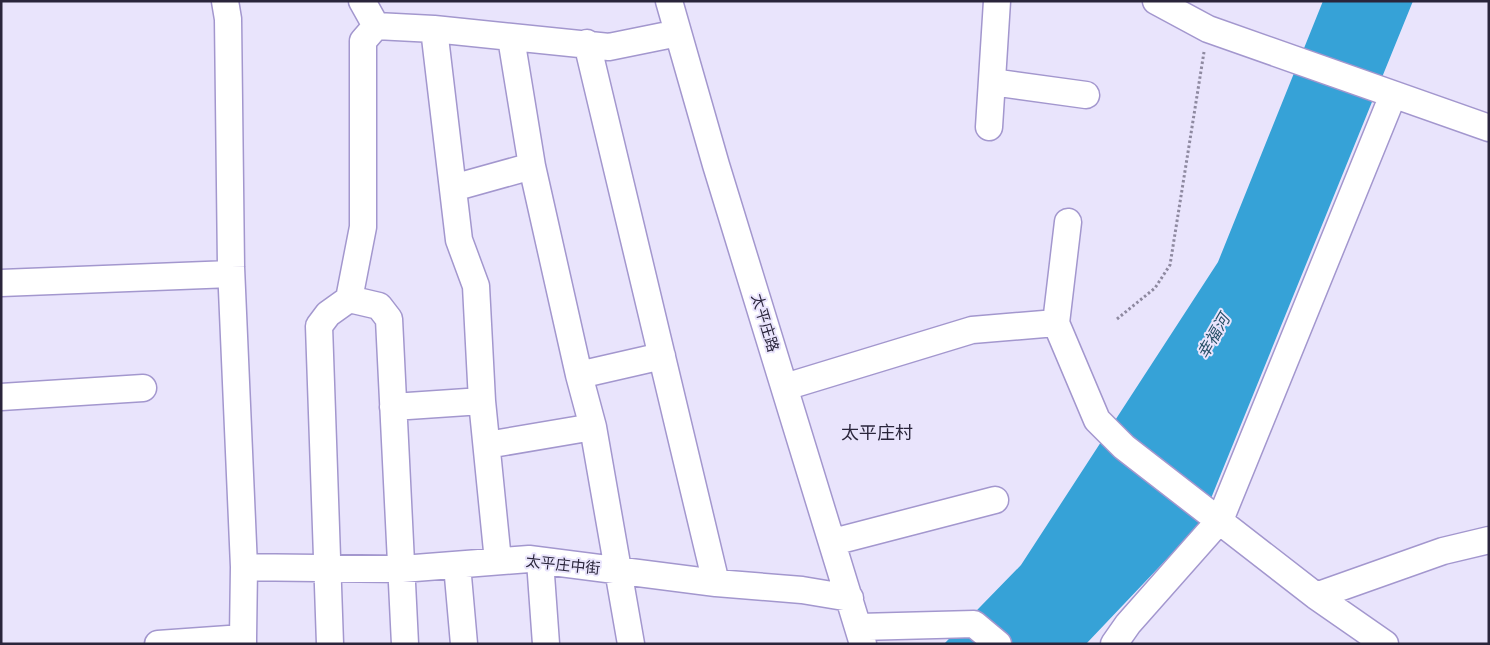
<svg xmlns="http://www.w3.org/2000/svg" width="1490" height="645" font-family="Raleway,'Noto Sans SC',sans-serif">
<rect width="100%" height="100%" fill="#e9e4fc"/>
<path fill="#36a2d7" d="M 1323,1 L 1413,1 L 1201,523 L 1086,644 L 944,644 L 1021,565 L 1218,262 Z"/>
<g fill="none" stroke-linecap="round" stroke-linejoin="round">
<g stroke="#a397ce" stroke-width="29">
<path id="minor" d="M 225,1 L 228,19 L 231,267 L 244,567 L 243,638
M 362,1 L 376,26 L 434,29 L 609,47 L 678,33
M 669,1 L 716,165 L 863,644
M 1156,1 L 1208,29 L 1489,128
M 434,29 L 459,240 L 476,286 L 482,401 L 498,561
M 511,38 L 532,166
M 587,43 L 716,583
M 992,82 L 1086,95
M 989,127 L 997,1
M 453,188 L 532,166 L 579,375
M 1068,222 L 1056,323 L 1097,420 L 1124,447 L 1316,596 L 1443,551 L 1489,540
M 1,283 L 231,274
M 349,299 L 379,306 L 389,319 L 405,644
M 785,387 L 972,330 L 1056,323
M 1,397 L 143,388
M 393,407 L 482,401
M 593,427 L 579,375 L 662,356
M 487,445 L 593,427 L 631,644
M 833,542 L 995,500
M 540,561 L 546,644
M 457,565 L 464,644
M 244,567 L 402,569 L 529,559 L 716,583 L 802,590 L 850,598
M 1316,596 L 1385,644
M 859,627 L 974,624 L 998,644
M 158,644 L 243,638 L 243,644
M 330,644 L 319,326 L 328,314 L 349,299 L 363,227 L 363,41 L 376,26
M 1114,644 L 1128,624 L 1220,520 L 1393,95"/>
</g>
<path stroke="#8e89a0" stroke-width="3" stroke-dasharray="2.5 2.5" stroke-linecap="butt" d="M 1117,319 L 1155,288 L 1170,265 L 1204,52"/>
<use href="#minor" stroke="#fff" stroke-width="26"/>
</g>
<g text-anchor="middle" stroke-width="4" stroke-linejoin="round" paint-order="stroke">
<g font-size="15" fill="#2a253b" stroke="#e9e4fc">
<text transform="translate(765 323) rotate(73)" y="5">太平庄路</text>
<text transform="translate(563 565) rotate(6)" y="5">太平庄中街</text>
</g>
<g font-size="16" font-style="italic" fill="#265067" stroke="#e9e4fc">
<text transform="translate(1213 336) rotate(-60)" y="6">幸福河</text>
</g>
<g font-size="18" fill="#2a253b" stroke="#e9e4fc">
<text x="877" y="439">太平庄村</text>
</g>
</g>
<rect width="1490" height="645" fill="none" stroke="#2a253b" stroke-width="5"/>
</svg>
